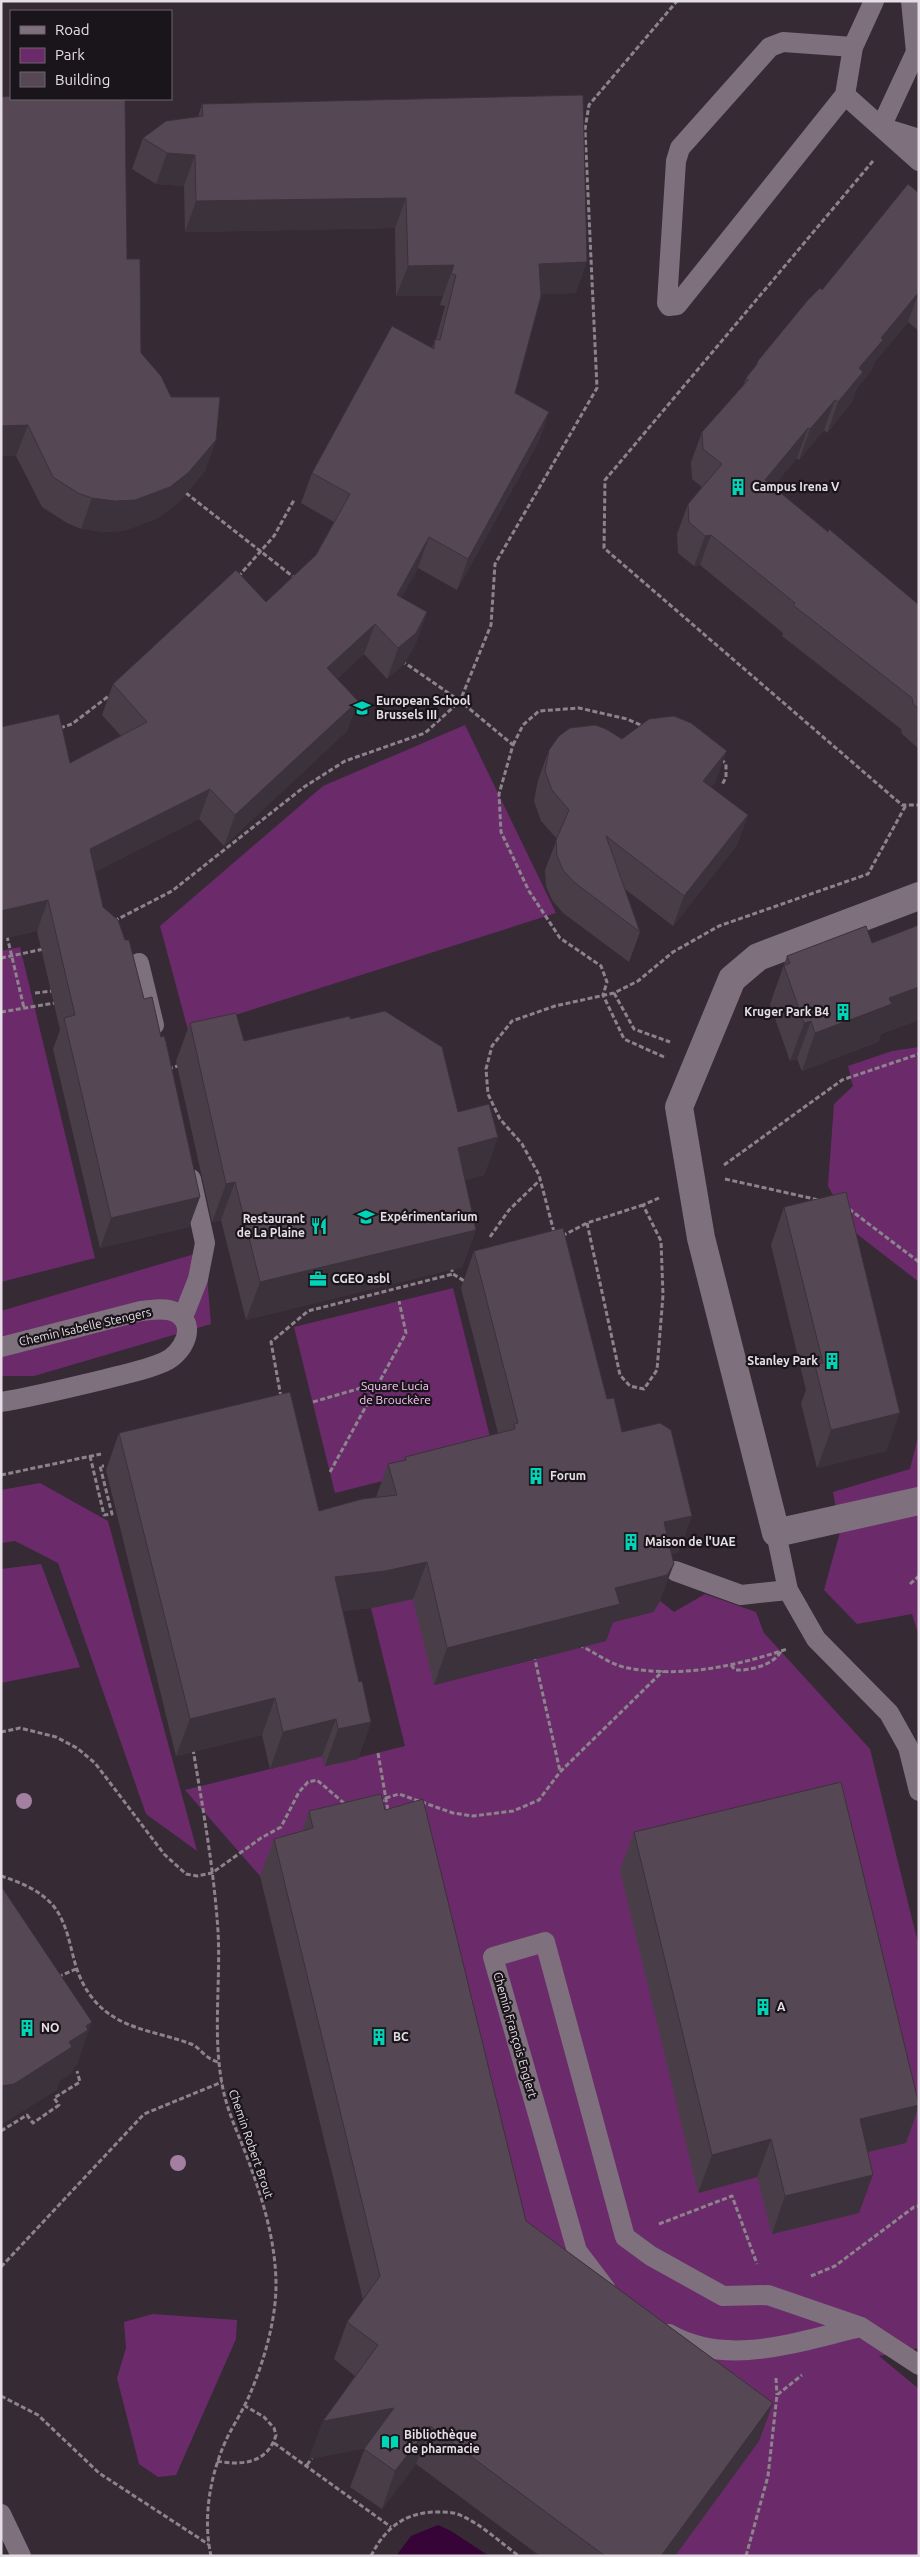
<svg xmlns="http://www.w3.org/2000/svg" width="920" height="2557" font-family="Ubuntu,sans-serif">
<rect width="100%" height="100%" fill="#362a35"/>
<path fill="#6b2b6b" d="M 465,725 L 556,913 L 188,1030 L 160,926 L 323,786 Z
M 20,947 L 95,1258 L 1,1282 L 1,951 Z
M 919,1047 L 919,1282 L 853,1231 L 828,1186 L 834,1104 L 853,1086 L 848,1066 L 892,1051 Z
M 205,1251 L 211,1324 L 34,1376 L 1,1376 L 1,1311 Z
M 453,1288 L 494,1453 L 335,1493 L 294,1327 Z
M 919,1433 L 919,1636 L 912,1614 L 857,1624 L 824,1590 L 840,1532 L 833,1492 L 910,1469 Z
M 40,1483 L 108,1521 L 197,1851 L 146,1814 L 58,1563 L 15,1541 L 1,1543 L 1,1490 Z
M 410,1520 L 434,1685 L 583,1647 L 602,1625 L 653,1612 L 660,1601 L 674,1612 L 705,1594 L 756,1612 L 764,1633 L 870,1749 L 919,1947 L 919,2348 L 879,2356 L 919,2389 L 919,2556 L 675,2556 L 299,1866 L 260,1876 L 185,1790 L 322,1756 L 325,1766 L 405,1746 L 371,1608 Z
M 41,1564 L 80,1667 L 1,1683 L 1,1569 Z
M 153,2314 L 237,2320 L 236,2339 L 176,2475 L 158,2477 L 139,2464 L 117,2378 L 126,2348 L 124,2322 Z"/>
<path fill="#360436" d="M 438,2525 L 451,2531 L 489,2556 L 396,2556 L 411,2536 Z"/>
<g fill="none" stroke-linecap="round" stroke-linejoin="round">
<path stroke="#8d838c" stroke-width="3" stroke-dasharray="5 2.5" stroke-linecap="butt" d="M 873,161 L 605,480 L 604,548 L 902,805 L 919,805
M 186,493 L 296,579
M 238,577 L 274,536 L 294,500
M 60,728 L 72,724 L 110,695
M 513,745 L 523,725 L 539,711 L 579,708 L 627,719 L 645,727
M 721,759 L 726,764 L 726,777 L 722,785
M 114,921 L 172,891 L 304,787 L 345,761 L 425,733 L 460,701 L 405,663
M 7,936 L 24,1008
M 1,958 L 44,949
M 35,993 L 52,991
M 614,993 L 634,1029 L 670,1042
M 1,1012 L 55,1003
M 664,1057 L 624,1039 L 603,995 L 607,982 L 601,966 L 560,938 L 529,891 L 501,832 L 499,794 L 513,745 L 460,701 L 491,625 L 495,564 L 597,388 L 585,129 L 589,105 L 677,1
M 168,1069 L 181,1065
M 724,1165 L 842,1080 L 919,1054
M 725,1179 L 819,1200
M 849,1209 L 919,1262
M 587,1223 L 620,1375 L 630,1386 L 644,1389 L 657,1370 L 663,1295 L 661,1241 L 643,1205 L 659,1198
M 554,1232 L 539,1175 L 522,1144 L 500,1119 L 488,1094 L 486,1069 L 492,1046 L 512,1021 L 555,1006 L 614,993 L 638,981 L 673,952 L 719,926 L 868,874 L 906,805
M 562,1236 L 587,1223 L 643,1205
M 490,1237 L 509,1210 L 540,1180
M 451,1267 L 453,1274 L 466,1282
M 281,1397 L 271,1342 L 308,1311 L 453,1274
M 313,1402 L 378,1383
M 90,1456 L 104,1515 L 112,1514 L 100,1466 L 104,1466
M 330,1472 L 406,1333 L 399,1301
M 1,1475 L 101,1454
M 910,1584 L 919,1576
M 579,1645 C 595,1652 610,1665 628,1668 C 681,1678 737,1666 787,1649
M 534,1655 L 560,1771
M 731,1665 L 735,1670 C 750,1671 774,1665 781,1651
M 1,1732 L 20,1728 L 56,1737 L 77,1748 L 95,1763 L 164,1854 L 186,1874 L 197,1876 L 212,1873 L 261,1838 L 281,1827 L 299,1792 L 308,1782 L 317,1780 L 345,1804
M 193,1749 C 203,1809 214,1870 218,1931 C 221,1983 212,2037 223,2089 C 229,2118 243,2143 252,2171 C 265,2206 276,2247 276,2285 C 276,2320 264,2361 250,2394 C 244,2408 236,2421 229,2434 C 211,2470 202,2516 211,2556
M 378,1753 L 388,1811
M 380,1803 L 386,1798 L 399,1794 L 453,1813 L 473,1816 L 513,1811 L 539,1800 L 560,1772 L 663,1671
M 1,1876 C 23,1883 49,1894 60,1916 C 75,1945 70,1971 94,2000 C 119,2030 157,2031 191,2044 C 201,2048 204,2058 218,2062
M 58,1977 L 76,1969
M 1,2131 L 27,2115 L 33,2123 L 59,2105 L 54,2098 L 80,2082 L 77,2071
M 659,2224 L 732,2196 L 757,2264
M 1,2267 L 144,2114 L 222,2082
M 811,2276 L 835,2266 L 914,2207 L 919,2206
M 776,2378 L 777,2395
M 1,2396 L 38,2415 L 99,2473 L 208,2544
M 274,2443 L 391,2527
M 217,2461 C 242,2466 268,2463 276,2435 L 274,2428 L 264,2417 L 245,2406
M 307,2465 L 312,2458
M 371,2556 C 384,2530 402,2514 432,2512 C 442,2512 453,2511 462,2516 C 482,2525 501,2543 519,2556
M 746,2556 L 768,2476 L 777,2395 L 802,2375"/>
<path stroke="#7e707d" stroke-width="20" d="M 853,47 L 783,42 L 770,47 L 680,148 L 676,161 L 667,303 L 669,306 L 677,305 L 845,95 L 853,47 L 874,1
M 845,95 L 919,161
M 881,127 L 916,52 L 911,1
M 887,129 L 919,139
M 139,963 L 154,1025
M 183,1317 L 198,1279 L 205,1243 L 191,1179
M 1,1347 L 141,1311 C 152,1310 165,1307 175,1312 C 199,1324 183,1354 164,1362 C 146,1370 125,1374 106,1379 C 71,1387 37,1396 1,1402
M 776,1533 L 788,1590 L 816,1639 L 889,1713 L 908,1747 L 919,1791
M 675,1571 L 741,1595 L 788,1590
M 605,2288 L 577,2251 L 493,1957 L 545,1942 L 625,2237 L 651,2256 L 723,2296 L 768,2295 L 861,2327 L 919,2365
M 669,2334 C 728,2368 799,2341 861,2327
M 1,2514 L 21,2556"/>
<path stroke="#7e707d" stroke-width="28" d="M 919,896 L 758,957 L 732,979 L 679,1107 L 701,1238 L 776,1533 L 919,1501"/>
</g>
<g fill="#a37fa1">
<circle cx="24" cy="1801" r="8"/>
<circle cx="178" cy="2163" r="8"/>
</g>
<path fill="#493e48" d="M 583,95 L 576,293 L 541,294 L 515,393 L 549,412 L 538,443 L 457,590 L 418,568 L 401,598 L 427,612 L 416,643 L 405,663 L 387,679 L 364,654 L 337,679 L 358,701 L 347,731 L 224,846 L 199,819 L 95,872 L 103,907 L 189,1227 L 100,1248 L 53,1049 L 60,1030 L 37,931 L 1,939 L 1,727 L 70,763 L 121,736 L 102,715 L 113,684 L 266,602 L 316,555 L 334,522 L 301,503 L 312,473 L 432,348 L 435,339 L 436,339 L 445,306 L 440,305 L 443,296 L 396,296 L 395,228 L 185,232 L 184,186 L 156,184 L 132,169 L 143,138 L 198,117 L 202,104 Z
M 919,193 L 919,331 L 908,322 L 874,363 L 872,370 L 857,388 L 852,402 L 827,433 L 824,430 L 799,460 L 797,458 L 773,487 L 919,605 L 919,749 L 902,734 L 901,729 L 782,636 L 783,633 L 700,565 L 694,566 L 678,553 L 677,534 L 688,504 L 702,487 L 692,479 L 691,462 L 702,432 L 743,386 L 746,378 L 755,367 L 757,362 L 822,290 Z
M 127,259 L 141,353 L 171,397 L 216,440 L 205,471 L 178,503 L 158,518 L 124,531 L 104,532 L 81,529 L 67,523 L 42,507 L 16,456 L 1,456 Z
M 622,739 L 716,781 L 711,787 L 748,815 L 737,845 L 673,926 L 625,889 L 640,932 L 629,962 L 563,913 L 552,900 L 546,886 L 545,870 L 557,839 L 541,821 L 534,801 L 538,780 L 549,750 Z
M 919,925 L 919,1020 L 881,1034 L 878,1042 L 802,1071 L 797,1059 L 790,1061 L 770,1004 L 787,956 L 872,943 Z
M 350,1019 L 458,1112 L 498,1137 L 484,1175 L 465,1180 L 476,1230 L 462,1267 L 246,1320 L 221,1220 L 212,1222 L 176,1061 L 190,1023 L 244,1041 Z
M 784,1207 L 886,1451 L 817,1468 L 801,1403 L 806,1390 L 771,1245 Z
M 474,1251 L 607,1399 L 622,1432 L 692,1516 L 678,1553 L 671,1554 L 660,1601 L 653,1612 L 613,1622 L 606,1641 L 434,1685 L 413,1599 L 372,1608 L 343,1611 L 359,1682 L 371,1722 L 358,1759 L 325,1766 L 322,1756 L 270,1769 L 262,1735 L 176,1756 L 106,1470 L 119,1433 L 319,1511 L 376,1497 L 388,1464 L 404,1460 L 405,1457 L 498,1433 L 461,1288 Z
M 385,1810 L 526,2221 L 773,2403 L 759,2441 L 675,2556 L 540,2556 L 416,2464 L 382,2509 L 350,2487 L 365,2448 L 309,2459 L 323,2421 L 355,2376 L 334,2359 L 347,2322 L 363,2300 L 260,1876 L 274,1839 L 302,1831 L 309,1811 Z
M 634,1832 L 919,2103 L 919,2107 L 906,2143 L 868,2152 L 859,2213 L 772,2234 L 757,2177 L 698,2193 L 620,1870 Z"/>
<path fill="#3c323b" d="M 167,153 L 195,155 L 184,186 L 156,184 Z
M 406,198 L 395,228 L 185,232 L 196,201 Z
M 587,262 L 576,293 L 528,295 L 539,264 Z
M 454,265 L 443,296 L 396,296 L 408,266 Z
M 919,292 L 908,322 L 874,363 L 872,370 L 857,388 L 852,402 L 827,433 L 838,402 L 859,368 L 881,338 Z
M 835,400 L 824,430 L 799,460 L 810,429 Z
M 549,412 L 538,443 L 457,590 L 468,559 Z
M 28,425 L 16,456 L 1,456 L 1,426 Z
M 808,428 L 797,458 L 754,511 L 765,480 Z
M 216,440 L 205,471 L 178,503 L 158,518 L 124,531 L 104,532 L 81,529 L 92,498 Z
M 711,535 L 700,565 L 694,566 L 705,536 Z
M 429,537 L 418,568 L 386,626 L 397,595 Z
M 427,612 L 416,643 L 405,663 L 387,679 L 398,648 Z
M 375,624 L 364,654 L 316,699 L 327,668 Z
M 358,701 L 347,731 L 224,846 L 235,815 Z
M 727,751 L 716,781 L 692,811 L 703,781 Z
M 210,789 L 199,819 L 79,880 L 90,849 Z
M 748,815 L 737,845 L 673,926 L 684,896 Z
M 48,900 L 37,931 L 1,939 L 1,911 Z
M 919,987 L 919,1020 L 881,1034 L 878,1042 L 802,1071 L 815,1033 L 889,998 Z
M 811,1021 L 797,1059 L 790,1061 L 804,1023 Z
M 498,1137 L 484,1175 L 444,1186 L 458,1148 Z
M 235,1182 L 221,1220 L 212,1222 L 226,1184 Z
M 200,1197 L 189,1227 L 100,1248 L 111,1218 Z
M 476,1230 L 462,1267 L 246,1320 L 260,1282 Z
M 900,1413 L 886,1451 L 817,1468 L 831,1430 Z
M 692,1516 L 678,1553 L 650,1559 L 664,1522 Z
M 427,1562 L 413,1599 L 372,1608 L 321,1613 L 335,1577 Z
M 674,1564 L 660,1601 L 653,1612 L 613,1622 L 606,1641 L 434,1685 L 447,1648 L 615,1588 Z
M 275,1698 L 262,1735 L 176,1756 L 190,1719 Z
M 336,1719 L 322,1756 L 270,1769 L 283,1732 Z
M 371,1722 L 358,1759 L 325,1766 L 338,1729 Z
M 92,2022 L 77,2065 L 75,2066 L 72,2073 L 60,2081 L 57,2090 L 1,2125 L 1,2086 L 69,2042 L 86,2026 Z
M 919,2105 L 906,2143 L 846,2157 L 860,2119 Z
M 771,2139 L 757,2177 L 698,2193 L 712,2155 Z
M 873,2175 L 859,2213 L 772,2234 L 785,2196 Z
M 773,2403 L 759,2441 L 675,2556 L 661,2556 Z
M 394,2408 L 380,2446 L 309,2459 L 323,2421 Z
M 430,2426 L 416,2464 L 382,2509 L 395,2471 Z"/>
<path fill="#554854" stroke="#3c323b" d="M 583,95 L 587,262 L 539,264 L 541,296 L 515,393 L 549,412 L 468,559 L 429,537 L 397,595 L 427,612 L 416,633 L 398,648 L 375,624 L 327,668 L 358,701 L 235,815 L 210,789 L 90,849 L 103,907 L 118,920 L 125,940 L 129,940 L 144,999 L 152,997 L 161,1037 L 164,1036 L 166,1042 L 200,1197 L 111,1218 L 64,1018 L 75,1015 L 48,900 L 1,911 L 1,727 L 59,714 L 70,763 L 147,722 L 113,684 L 236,570 L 266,602 L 316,555 L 350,494 L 312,473 L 392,326 L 434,349 L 435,339 L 440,340 L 456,275 L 451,274 L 454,265 L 408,266 L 406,198 L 196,201 L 195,155 L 167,153 L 143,138 L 166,121 L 203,116 L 202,104 Z
M 11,96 L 11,99 L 125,99 L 127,259 L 140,259 L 141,353 L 161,376 L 171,397 L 220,397 L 216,440 L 189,472 L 170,487 L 135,500 L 115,501 L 92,498 L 78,493 L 53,477 L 28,425 L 1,426 L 1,97 Z
M 908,184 L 919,193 L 919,292 L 881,338 L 883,340 L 859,368 L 863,372 L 838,402 L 835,400 L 810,429 L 808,428 L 765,480 L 828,532 L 829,529 L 919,605 L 919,709 L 913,704 L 912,698 L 793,605 L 795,603 L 711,535 L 705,536 L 689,522 L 688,504 L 722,464 L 703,449 L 702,432 L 748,380 L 746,378 L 758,363 L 757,362 L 807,301 L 820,288 L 822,290 Z
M 674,716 L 691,723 L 727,751 L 703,781 L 748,815 L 684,896 L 606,836 L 640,932 L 574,882 L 563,870 L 557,856 L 556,840 L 569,810 L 552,790 L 545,771 L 549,750 L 559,736 L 570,728 L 595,725 L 606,729 L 622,739 L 649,719 Z
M 919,925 L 919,987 L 889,998 L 892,1004 L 815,1033 L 811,1021 L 804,1023 L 784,966 L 790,963 L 787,956 L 866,926 L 872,943 Z
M 385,1011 L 442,1047 L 458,1112 L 489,1104 L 498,1137 L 458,1148 L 476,1230 L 260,1282 L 235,1182 L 226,1184 L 190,1023 L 236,1013 L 244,1041 L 350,1016 L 350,1019 Z
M 846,1192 L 900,1413 L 831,1430 L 815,1365 L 823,1363 L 784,1207 Z
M 563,1228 L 607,1399 L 614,1398 L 622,1432 L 660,1423 L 671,1430 L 692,1516 L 664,1522 L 674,1564 L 667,1575 L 615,1588 L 620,1604 L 447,1648 L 427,1562 L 385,1571 L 335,1577 L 359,1682 L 362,1681 L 371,1722 L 338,1729 L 336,1719 L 283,1732 L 275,1698 L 190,1719 L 119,1433 L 290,1392 L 319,1511 L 362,1499 L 397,1495 L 388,1464 L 406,1460 L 405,1457 L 515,1429 L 514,1424 L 518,1423 L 474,1251 Z
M 841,1782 L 919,2105 L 860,2119 L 873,2175 L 785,2196 L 771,2139 L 712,2155 L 634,1832 Z
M 381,1794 L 385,1810 L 423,1799 L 526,2221 L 773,2403 L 661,2556 L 605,2556 L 430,2426 L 395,2471 L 364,2449 L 394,2408 L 323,2421 L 378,2345 L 347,2322 L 380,2276 L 274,1839 L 313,1828 L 309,1811 Z
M 1,1886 L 92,2022 L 86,2026 L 88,2030 L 69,2042 L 72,2047 L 14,2084 L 1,2086 Z"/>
<defs>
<g id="building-bare" transform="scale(1.35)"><path d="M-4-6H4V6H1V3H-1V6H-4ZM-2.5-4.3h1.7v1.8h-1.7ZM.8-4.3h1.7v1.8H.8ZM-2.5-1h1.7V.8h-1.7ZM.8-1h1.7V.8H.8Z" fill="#00d5b7" stroke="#1a151a" stroke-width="2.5" paint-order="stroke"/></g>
<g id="school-bare" transform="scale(1.35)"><path d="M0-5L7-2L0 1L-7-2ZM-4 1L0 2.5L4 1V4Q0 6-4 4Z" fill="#00d5b7" stroke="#1a151a" stroke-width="2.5" paint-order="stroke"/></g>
<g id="university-bare" transform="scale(1.35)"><path d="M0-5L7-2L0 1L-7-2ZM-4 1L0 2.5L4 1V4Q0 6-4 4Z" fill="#00d5b7" stroke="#1a151a" stroke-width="2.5" paint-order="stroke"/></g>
<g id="restaurant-bare" transform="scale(1.35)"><path d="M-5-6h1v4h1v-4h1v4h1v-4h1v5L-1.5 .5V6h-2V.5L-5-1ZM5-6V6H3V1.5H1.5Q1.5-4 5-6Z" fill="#00d5b7" stroke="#1a151a" stroke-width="2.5" paint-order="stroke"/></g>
<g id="office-bare" transform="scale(1.35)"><path d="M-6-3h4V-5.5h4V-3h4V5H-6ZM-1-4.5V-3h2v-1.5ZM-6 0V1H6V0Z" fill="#00d5b7" stroke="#1a151a" stroke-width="2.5" paint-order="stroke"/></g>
<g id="library-bare" transform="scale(1.35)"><path d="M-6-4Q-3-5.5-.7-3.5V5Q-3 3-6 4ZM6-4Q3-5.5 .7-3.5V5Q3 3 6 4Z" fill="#00d5b7" stroke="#1a151a" stroke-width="2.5" paint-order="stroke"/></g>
</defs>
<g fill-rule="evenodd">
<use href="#building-bare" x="738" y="487"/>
<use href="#school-bare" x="362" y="708"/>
<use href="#building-bare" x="843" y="1012"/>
<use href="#university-bare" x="366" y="1217"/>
<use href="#restaurant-bare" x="319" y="1226"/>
<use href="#office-bare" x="318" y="1279"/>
<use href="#building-bare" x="832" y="1361"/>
<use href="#building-bare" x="536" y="1476"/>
<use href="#building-bare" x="631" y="1542"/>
<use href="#building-bare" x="763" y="2007"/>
<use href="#building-bare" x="27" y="2028"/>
<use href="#building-bare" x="379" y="2037"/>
<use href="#library-bare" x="390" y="2442"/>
</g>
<g text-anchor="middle" stroke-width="4.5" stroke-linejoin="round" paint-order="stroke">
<g font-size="12" font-weight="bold" fill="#e6dee5" stroke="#1a151a" text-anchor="start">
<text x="752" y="491">Campus Irena V</text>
<text x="376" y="705">European School<tspan x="376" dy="14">Brussels III</tspan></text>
<text x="829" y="1016" text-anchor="end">Kruger Park B4</text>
<text x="380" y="1221">Expérimentarium</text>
<text x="305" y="1223" text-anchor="end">Restaurant<tspan x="305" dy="14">de La Plaine</tspan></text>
<text x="332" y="1283">CGEO asbl</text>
<text x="818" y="1365" text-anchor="end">Stanley Park</text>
<text x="550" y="1480">Forum</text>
<text x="645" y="1546">Maison de l'UAE</text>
<text x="777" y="2011">A</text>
<text x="41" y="2032">NO</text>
<text x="393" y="2041">BC</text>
<text x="404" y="2439">Bibliothèque<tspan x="404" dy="14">de pharmacie</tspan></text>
</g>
<g font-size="12" fill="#e6dee5" stroke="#1a151a">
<text transform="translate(85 1327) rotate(-13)" y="4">Chemin Isabelle Stengers</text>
<text transform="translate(515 2035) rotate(74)" y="4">Chemin François Englert</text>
<text transform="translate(251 2144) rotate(71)" y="4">Chemin Robert Brout</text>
</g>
<g font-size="12" fill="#fcc4f9" stroke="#1a151a">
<text x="395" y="1390">Square Lucia<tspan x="395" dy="14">de Brouckère</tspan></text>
</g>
</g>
<rect width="920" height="2557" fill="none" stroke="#e6dee5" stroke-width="5"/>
<rect x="10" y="10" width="162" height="90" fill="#1a151a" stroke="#6c656b"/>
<rect x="20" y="26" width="25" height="8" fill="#7e707d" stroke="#6c656b"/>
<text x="55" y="35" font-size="15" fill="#e6dee5">Road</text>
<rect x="20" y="48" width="25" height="15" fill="#6b2b6b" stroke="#6c656b"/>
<text x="55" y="60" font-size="15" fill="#e6dee5">Park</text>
<rect x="20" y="72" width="25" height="15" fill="#554854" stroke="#6c656b"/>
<text x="55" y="85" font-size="15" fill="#e6dee5">Building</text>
</svg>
